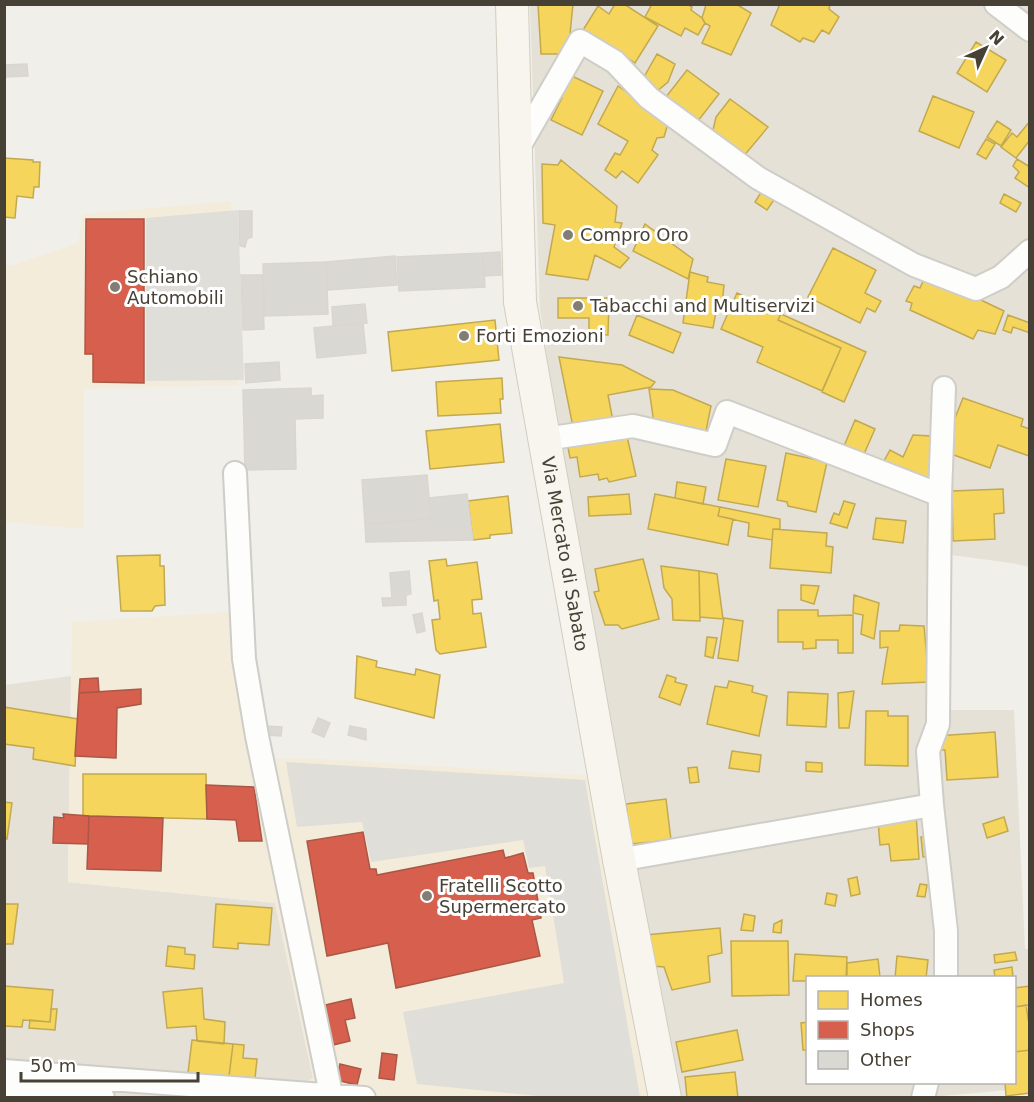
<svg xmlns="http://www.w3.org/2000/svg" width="1034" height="1102" font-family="'DejaVu Sans',sans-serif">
<rect width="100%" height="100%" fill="#f0efea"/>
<path fill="#e5e1d6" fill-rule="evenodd" d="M 530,5 L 1029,5 L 1029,567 L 1011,563 L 944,554 L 934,710 L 1014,710 L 1025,949 L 1030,949 L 1029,1088 L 921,1098 L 677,1097 L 563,463 L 540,310 ZM 808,978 L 1014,978 L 1014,1082 L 808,1082 Z
M 71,676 L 68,882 L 275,903 L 313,1078 L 279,1097 L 5,1097 L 4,685 Z"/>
<path fill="#f4ecdb" d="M 231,201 L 238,385 L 84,389 L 84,529 L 5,522 L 4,265 L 12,265 L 78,243 L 83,214 Z
M 243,611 L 263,759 L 306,758 L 591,776 L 659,1097 L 279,1097 L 313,1078 L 275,903 L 68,882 L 72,622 Z"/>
<path fill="#e0ded9" d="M 238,210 L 244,380 L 146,381 L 146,218 Z
M 286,762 L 585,780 L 640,1097 L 547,1097 L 417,1084 L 403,1012 L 564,983 L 545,866 L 529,868 L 523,840 L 371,862 L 362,822 L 297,827 Z"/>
<path fill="#f6d55c" stroke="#c2a950" stroke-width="1.5" d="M 538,4 L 573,4 L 568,54 L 541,54 Z
M 615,4 L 624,4 L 658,26 L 635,63 L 583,30 L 598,6 L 609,14 Z
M 652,4 L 687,4 L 692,7 L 691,10 L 702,18 L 705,23 L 698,35 L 685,28 L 681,36 L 645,17 Z
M 705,4 L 736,4 L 751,13 L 731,55 L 702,43 L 710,26 L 705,23 L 702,18 L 706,5 Z
M 780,4 L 830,4 L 829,9 L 839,17 L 829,34 L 822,30 L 814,42 L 803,38 L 800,42 L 771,25 Z
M 976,42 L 1006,60 L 987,92 L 957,73 Z
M 657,54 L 675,64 L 668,82 L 656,92 L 644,77 Z
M 687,70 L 719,94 L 694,126 L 662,102 Z
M 568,74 L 603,91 L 582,135 L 551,120 L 562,98 L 557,96 Z
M 618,86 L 669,120 L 664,137 L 657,138 L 652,150 L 658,155 L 638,183 L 622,171 L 616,178 L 605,170 L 615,153 L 620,155 L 628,141 L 598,124 Z
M 933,96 L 974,112 L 959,148 L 919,131 Z
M 730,99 L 768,127 L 743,157 L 713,130 L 716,117 Z
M 997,121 L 1011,130 L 1001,146 L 987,137 Z
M 1030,121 L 1030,140 L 1016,158 L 1001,147 L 1012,133 L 1017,137 Z
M 986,139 L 995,144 L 986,159 L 977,154 Z
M 4,158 L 33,160 L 33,162 L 40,162 L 39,187 L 34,187 L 33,198 L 17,196 L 15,218 L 4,217 Z
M 1017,159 L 1030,167 L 1030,188 L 1015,178 L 1019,172 L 1013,166 Z
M 561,160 L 617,206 L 615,222 L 622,223 L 614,247 L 629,258 L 620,268 L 595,255 L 588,280 L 546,274 L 555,225 L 543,223 L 542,164 L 558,165 Z
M 763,189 L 776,197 L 767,210 L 755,202 Z
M 1004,194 L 1021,203 L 1016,212 L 1000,203 Z
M 645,224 L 693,259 L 688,279 L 633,251 Z
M 833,248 L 876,270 L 865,293 L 881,301 L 875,312 L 867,308 L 860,323 L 808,297 Z
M 690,272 L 708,277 L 707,282 L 724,285 L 722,306 L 717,306 L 713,328 L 683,323 Z
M 926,274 L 1004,311 L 995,334 L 978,330 L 973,339 L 910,310 L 912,303 L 906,301 L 914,286 L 920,288 Z
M 737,293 L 781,313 L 778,320 L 841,348 L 822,391 L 757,362 L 763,347 L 721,329 Z
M 558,298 L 609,298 L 608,335 L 589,334 L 589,318 L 558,318 Z
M 781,314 L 866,352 L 844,402 L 822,392 L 841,348 L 778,320 Z
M 637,315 L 681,333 L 673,353 L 629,335 Z
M 1008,315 L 1030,323 L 1030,333 L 1013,327 L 1011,333 L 1003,330 Z
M 495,320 L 499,360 L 392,371 L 388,332 Z
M 559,357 L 622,365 L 655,382 L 651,387 L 608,395 L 614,426 L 574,432 Z
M 502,378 L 503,399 L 500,399 L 501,413 L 438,416 L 436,382 Z
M 649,389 L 673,390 L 711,406 L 706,431 L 654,423 Z
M 963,398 L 1023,419 L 1021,426 L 1030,429 L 1029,456 L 998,445 L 990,468 L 954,455 L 951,451 L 953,444 L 949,433 Z
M 855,420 L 875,429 L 864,454 L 844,446 Z
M 500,424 L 504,462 L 430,469 L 426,431 Z
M 626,432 L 636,476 L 609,482 L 607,478 L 599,480 L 598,474 L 580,477 L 577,457 L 570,458 L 567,442 Z
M 913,435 L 931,436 L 933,475 L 922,480 L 884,461 L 890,450 L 903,457 Z
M 786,453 L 827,462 L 816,512 L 788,506 L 787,502 L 777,500 Z
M 726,459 L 766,466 L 758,507 L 718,500 Z
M 677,482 L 706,487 L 703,504 L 675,498 Z
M 1003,489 L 1004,513 L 994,514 L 995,539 L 953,541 L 952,491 Z
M 629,494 L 631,514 L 589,516 L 588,497 Z
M 655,494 L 720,507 L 718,516 L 733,519 L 728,545 L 648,529 Z
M 508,496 L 512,533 L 490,535 L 490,538 L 473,540 L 468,501 Z
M 844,501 L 855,504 L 847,528 L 830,523 L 834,513 L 839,515 Z
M 720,507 L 780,519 L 780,529 L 773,529 L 772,540 L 748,536 L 749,523 L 718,516 Z
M 876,518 L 906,521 L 903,543 L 873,539 Z
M 773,529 L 827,533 L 826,546 L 833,547 L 831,573 L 770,568 Z
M 160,555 L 160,566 L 164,566 L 165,605 L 155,606 L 152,611 L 121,611 L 117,556 Z
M 446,559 L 447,566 L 477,562 L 482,599 L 472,600 L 473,614 L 481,613 L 486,647 L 440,654 L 436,650 L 432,620 L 440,619 L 438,600 L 434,601 L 429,561 Z
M 643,559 L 659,619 L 622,629 L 618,625 L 605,625 L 594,592 L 599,591 L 595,569 Z
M 661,566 L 699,571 L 700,621 L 673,620 L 672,599 L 664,588 Z
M 699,571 L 717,574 L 723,619 L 700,617 Z
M 801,585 L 819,586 L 814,604 L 801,600 Z
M 854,595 L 879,603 L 874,639 L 861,634 L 863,615 L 853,613 Z
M 778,610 L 818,610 L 818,616 L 853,615 L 853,653 L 838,653 L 838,640 L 816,640 L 816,648 L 803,649 L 803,642 L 778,642 Z
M 724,618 L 743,621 L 738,661 L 718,658 Z
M 900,625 L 924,626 L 929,682 L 882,684 L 888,647 L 880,648 L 880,631 L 899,631 Z
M 707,637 L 717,638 L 713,658 L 705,656 Z
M 357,656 L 377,661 L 376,667 L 415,675 L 416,669 L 440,675 L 434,718 L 355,698 Z
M 667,675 L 676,678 L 675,682 L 687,685 L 680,705 L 659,697 Z
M 729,681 L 753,686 L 752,692 L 767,696 L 759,736 L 707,724 L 715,686 L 727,688 Z
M 854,691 L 849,728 L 839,728 L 838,693 Z
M 788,692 L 828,694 L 826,727 L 787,725 Z
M 4,707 L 78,719 L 75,766 L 33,759 L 34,748 L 4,744 Z
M 866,711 L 888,711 L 888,716 L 908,716 L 908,766 L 865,765 Z
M 995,732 L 998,777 L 947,780 L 945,750 L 937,750 L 936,736 Z
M 732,751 L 761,755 L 759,772 L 729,768 Z
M 806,762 L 822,763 L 822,772 L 806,771 Z
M 697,767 L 699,782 L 690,783 L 688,768 Z
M 83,774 L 206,774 L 207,819 L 83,816 Z
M 666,799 L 671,840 L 631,844 L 626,804 Z
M 4,802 L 12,803 L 7,839 L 4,838 Z
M 916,813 L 919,859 L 891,861 L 889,844 L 880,845 L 878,821 Z
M 1004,817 L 1008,831 L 987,838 L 983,824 Z
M 921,837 L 930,837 L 931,856 L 923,857 Z
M 857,877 L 860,894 L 851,896 L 848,879 Z
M 920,884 L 927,885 L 925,897 L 917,896 Z
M 827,893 L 837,895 L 835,906 L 825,904 Z
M 4,904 L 18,904 L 13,944 L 4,944 Z
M 216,904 L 272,908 L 269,945 L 238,943 L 238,949 L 213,947 Z
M 744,914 L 755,916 L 753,931 L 741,930 Z
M 782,920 L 781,933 L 773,932 L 774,924 Z
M 720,928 L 722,953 L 708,956 L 710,982 L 672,990 L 664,967 L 653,966 L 645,935 Z
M 731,941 L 788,941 L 789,995 L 732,996 Z
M 168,946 L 185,948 L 185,954 L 195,955 L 194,969 L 166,966 Z
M 1015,952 L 1017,960 L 995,963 L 994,955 Z
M 795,954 L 847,957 L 846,978 L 808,978 L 808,981 L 793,981 Z
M 897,956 L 928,960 L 926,978 L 895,978 Z
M 878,959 L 880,977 L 847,978 L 847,963 Z
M 1012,967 L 1013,978 L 995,978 L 994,970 Z
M 4,986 L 53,990 L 50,1022 L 23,1020 L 22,1027 L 4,1026 Z
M 1030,986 L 1030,1005 L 1014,1007 L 1014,988 Z
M 202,988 L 204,1019 L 225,1022 L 224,1044 L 197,1041 L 196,1026 L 167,1028 L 163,992 Z
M 1026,1005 L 1030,1030 L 1030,1050 L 1014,1052 L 1014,1007 Z
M 51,1009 L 57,1009 L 55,1030 L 29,1028 L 30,1020 L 50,1022 Z
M 808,1022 L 808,1050 L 803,1050 L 801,1023 Z
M 737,1030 L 743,1060 L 682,1072 L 676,1042 Z
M 192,1040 L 233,1044 L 229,1077 L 188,1073 Z
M 233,1044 L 244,1045 L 243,1058 L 257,1059 L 255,1078 L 229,1076 Z
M 1030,1050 L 1030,1093 L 1006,1096 L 1005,1082 L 1014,1082 L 1014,1052 Z
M 735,1072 L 738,1098 L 687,1098 L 685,1077 Z"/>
<path fill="#d6604d" stroke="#ab5746" stroke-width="1.5" d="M 86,219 L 144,219 L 144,383 L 93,382 L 93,354 L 85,354 Z
M 98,678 L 99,692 L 79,693 L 80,679 Z
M 141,689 L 141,704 L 117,708 L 116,758 L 75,756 L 79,693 Z
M 206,785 L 254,787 L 262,841 L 239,841 L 236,820 L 207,819 Z
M 63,814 L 89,816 L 88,844 L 53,843 L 54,817 L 64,818 Z
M 89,816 L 163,818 L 161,871 L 87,869 Z
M 363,832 L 370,869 L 376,869 L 377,875 L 503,850 L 505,858 L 523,853 L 528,873 L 533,873 L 541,918 L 532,920 L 540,956 L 396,988 L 388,943 L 327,956 L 307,841 Z
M 351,999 L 355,1018 L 345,1020 L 350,1041 L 333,1045 L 325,1005 Z
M 382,1053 L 397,1055 L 394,1080 L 379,1078 Z
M 340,1064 L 361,1069 L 357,1085 L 336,1080 Z"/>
<path fill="#dad8d2" stroke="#d9d6cf" stroke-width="1.5" d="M 27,64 L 28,76 L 4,77 L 4,65 Z
M 239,211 L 252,211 L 252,237 L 247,239 L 245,247 L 240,246 Z
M 500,252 L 501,275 L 484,276 L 483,253 Z
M 483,253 L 485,287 L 399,291 L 397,257 Z
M 395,256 L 397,285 L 328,290 L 326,262 Z
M 326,262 L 328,314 L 265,316 L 263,264 Z
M 241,275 L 262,275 L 264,329 L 243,330 Z
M 365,304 L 367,323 L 333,326 L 332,307 Z
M 363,323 L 366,353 L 317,358 L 314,328 Z
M 279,362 L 280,380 L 246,383 L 245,364 Z
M 311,388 L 311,396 L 323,395 L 323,418 L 295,419 L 296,469 L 245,470 L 243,390 Z
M 427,475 L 431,519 L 365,524 L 362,480 Z
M 467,494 L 473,540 L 366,542 L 365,524 L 431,519 L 429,498 Z
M 409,571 L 411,594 L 406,595 L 406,605 L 383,606 L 382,598 L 392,598 L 390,573 Z
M 422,613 L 425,631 L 417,633 L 413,615 Z
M 318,718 L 330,723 L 324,737 L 312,732 Z
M 266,726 L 282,727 L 281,736 L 266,735 Z
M 350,726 L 366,729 L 366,740 L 348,735 Z"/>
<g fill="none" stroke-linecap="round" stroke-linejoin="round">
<g stroke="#cecdc7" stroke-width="26">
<path id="street" d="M 996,4 L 1030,30
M 516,152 L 580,41 L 615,62 L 649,98 L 758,178 L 914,265 L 976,289 L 1001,277 L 1030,251
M 944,388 L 940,495 L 938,724 L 928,751 L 932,805 L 946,931 L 946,978
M 545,439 L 633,426 L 715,445 L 727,412 L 940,495
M 235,473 L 244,659 L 257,736 L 331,1094
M 619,860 L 932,805
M 4,1071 L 364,1098
M 4,1088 L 103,1098
M 923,1098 L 927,1082"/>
</g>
<g stroke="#d0cdc0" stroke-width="34">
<g id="secondary">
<path id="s1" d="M 512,4 L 520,302 L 619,860 L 665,1098"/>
</g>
</g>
<use href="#street" stroke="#fdfdfc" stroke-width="22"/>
<use href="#secondary" stroke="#f7f5ee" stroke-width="32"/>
</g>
<g fill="#827e74" stroke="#fff" stroke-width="2">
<circle cx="568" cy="235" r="6"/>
<circle cx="115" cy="287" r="6"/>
<circle cx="578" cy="306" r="6"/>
<circle cx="464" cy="336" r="6"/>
<circle cx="427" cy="896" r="6"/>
</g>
<g text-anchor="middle" stroke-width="6" stroke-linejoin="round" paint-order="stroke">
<g font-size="18" fill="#474135" stroke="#fff" text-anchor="start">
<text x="580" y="241">Compro Oro</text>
<text x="127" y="283">Schiano<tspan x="127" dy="21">Automobili</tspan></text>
<text x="590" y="312">Tabacchi and Multiservizi</text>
<text x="476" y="342">Forti Emozioni</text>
<text x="439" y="892">Fratelli Scotto<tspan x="439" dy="21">Supermercato</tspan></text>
</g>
<g font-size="18" fill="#474135" stroke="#fff">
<text dy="6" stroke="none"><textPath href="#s1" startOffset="554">Via Mercato di Sabato</textPath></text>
</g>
</g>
<rect width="1034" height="1102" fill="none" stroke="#474135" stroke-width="12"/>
<rect x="806" y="976" width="210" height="108" fill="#ffffff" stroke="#b5b3ae" stroke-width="1.5"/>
<rect x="818" y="991" width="30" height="18" fill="#f6d55c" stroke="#b5b3ae" stroke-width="1.5"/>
<text x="860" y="1006" font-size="18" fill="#474135">Homes</text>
<rect x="818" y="1021" width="30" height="18" fill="#d6604d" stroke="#b5b3ae" stroke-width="1.5"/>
<text x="860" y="1036" font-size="18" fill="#474135">Shops</text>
<rect x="818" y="1051" width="30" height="18" fill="#dad8d2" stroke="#b5b3ae" stroke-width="1.5"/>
<text x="860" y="1066" font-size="18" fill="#474135">Other</text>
<g transform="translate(986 48) rotate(45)" stroke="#ffffff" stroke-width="4.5" paint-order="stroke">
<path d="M0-4.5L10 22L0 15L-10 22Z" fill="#474135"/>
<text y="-9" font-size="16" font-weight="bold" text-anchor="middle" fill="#474135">N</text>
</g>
<path d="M21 1072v9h177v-9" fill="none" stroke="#474135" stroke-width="3"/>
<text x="30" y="1072" font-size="18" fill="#474135" stroke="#ffffff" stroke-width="4.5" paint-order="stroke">50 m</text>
</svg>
